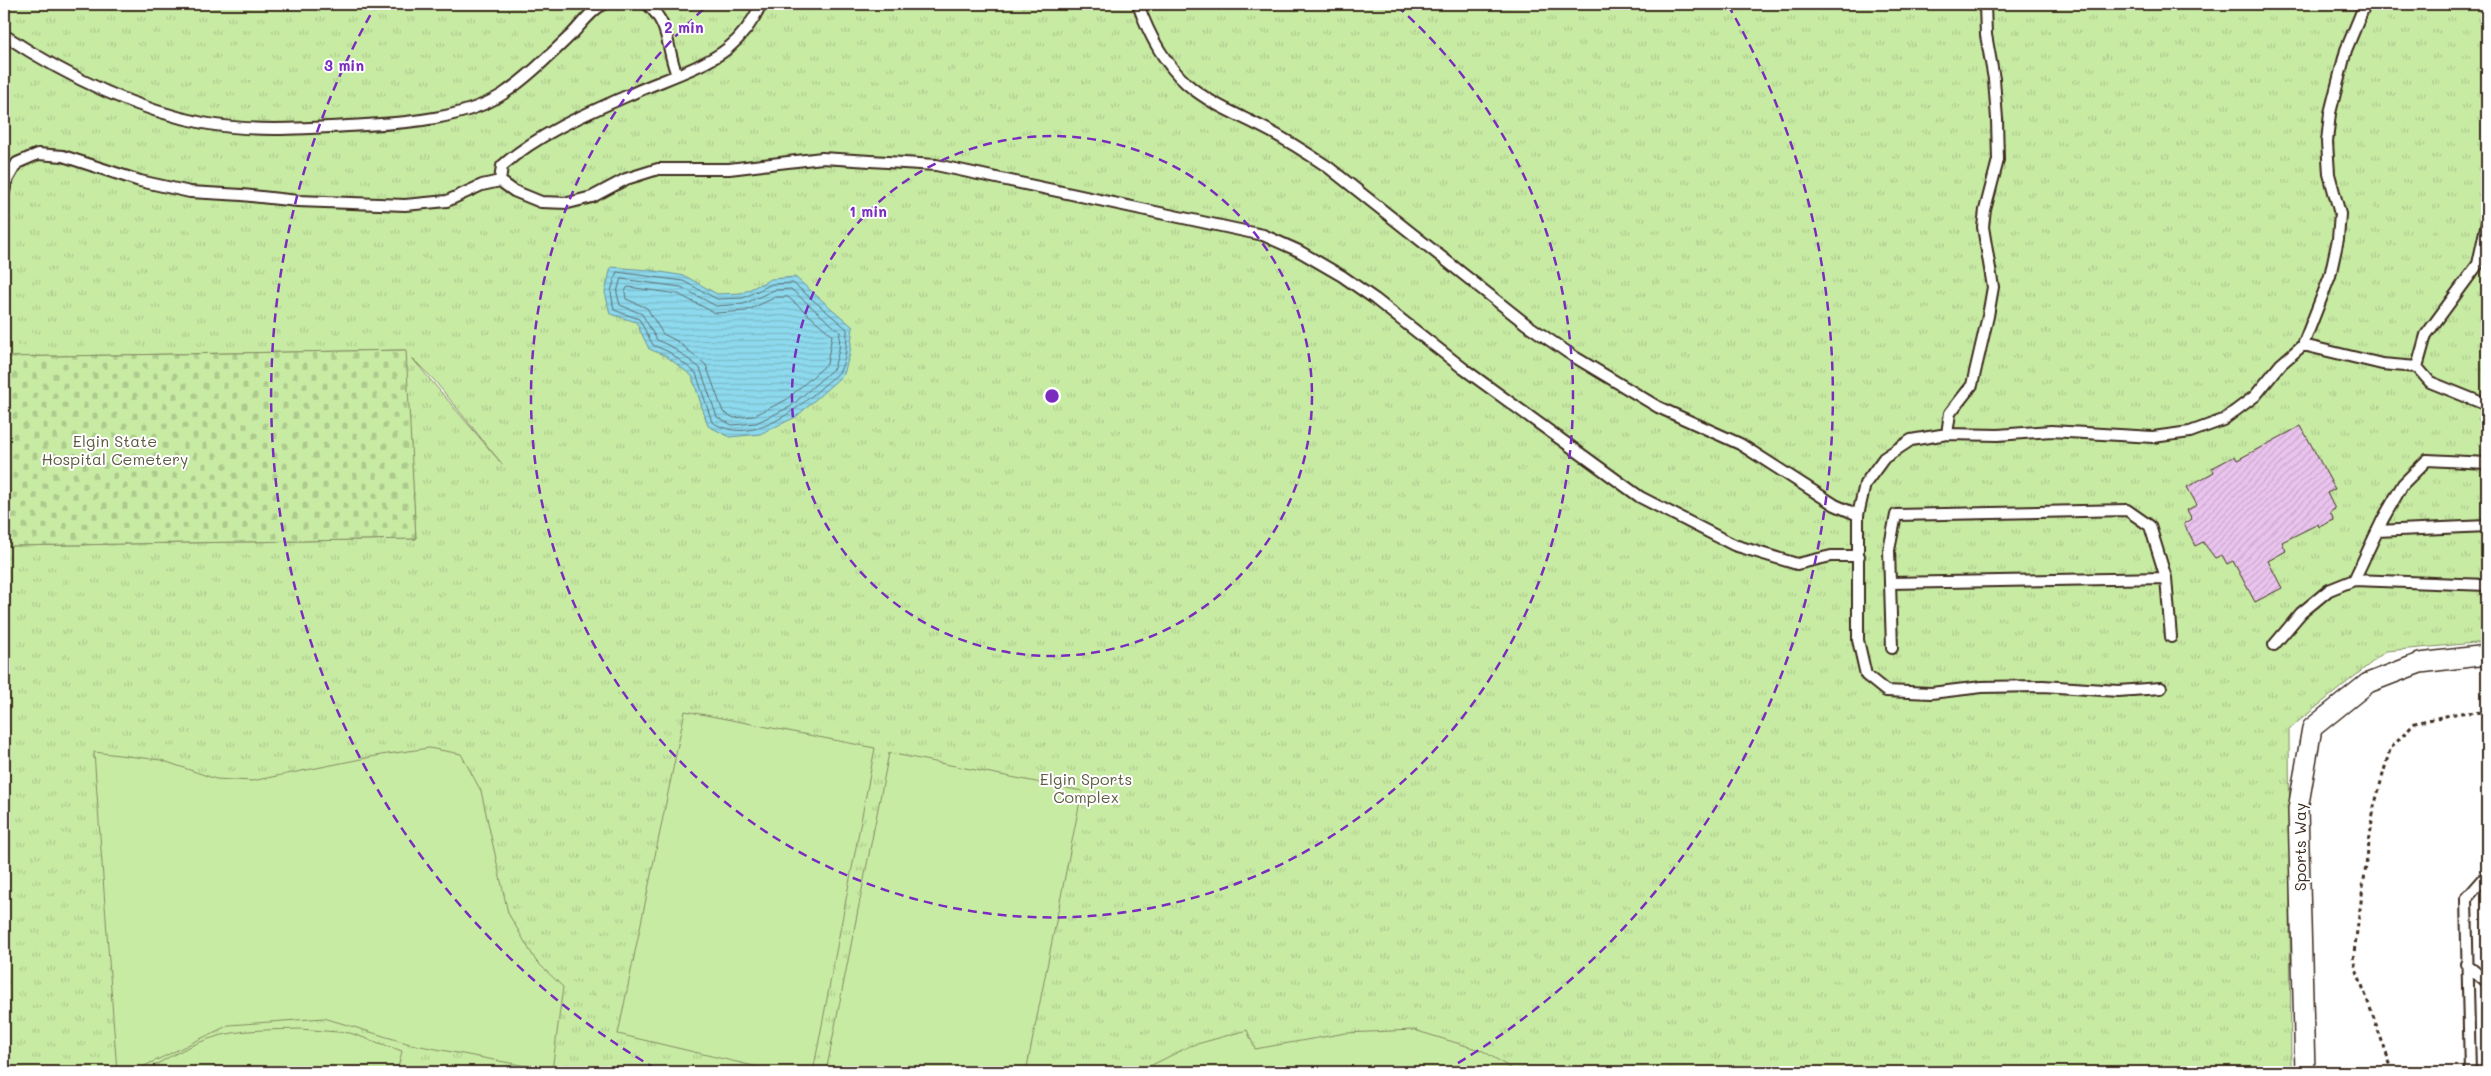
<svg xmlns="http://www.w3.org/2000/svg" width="2491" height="1076" font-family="Mali,sans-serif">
<defs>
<pattern id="grass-tufts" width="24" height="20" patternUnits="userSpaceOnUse" patternTransform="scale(1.25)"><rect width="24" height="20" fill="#c8eba4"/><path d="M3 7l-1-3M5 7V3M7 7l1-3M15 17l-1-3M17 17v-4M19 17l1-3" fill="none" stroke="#adca8d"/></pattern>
<pattern id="cemetery-stones" width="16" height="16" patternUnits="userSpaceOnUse" patternTransform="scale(1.25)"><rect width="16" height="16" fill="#c8eba4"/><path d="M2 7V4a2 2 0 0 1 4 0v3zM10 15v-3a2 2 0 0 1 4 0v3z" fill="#adca8d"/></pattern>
<pattern id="water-rules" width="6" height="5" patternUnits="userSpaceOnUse" patternTransform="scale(1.25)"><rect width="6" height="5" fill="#8dd9ed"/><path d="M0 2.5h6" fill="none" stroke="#7bbacb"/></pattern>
<pattern id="building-hatch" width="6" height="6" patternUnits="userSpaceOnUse" patternTransform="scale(1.25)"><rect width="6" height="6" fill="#eac4ee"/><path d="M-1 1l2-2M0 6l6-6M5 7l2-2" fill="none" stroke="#caa9cc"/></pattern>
</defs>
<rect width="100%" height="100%" fill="#fff"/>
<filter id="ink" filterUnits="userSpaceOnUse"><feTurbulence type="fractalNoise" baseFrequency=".02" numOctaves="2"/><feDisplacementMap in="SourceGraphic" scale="10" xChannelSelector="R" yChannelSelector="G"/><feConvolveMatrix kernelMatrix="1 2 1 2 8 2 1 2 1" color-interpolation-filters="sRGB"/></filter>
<g filter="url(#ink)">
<path fill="url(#grass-tufts)" stroke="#828a61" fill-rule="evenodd" d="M 4,4 L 2487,4 L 2487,642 L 2386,651 L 2289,729 L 2291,1072 L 4,1072 L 4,474 L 9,546 L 416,539 L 405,350 L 4,357 ZM 412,358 L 434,380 L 502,464 Z"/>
<path fill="url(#cemetery-stones)" stroke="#828a61" d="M 406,350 L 416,539 L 8,546 L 4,474 L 4,357 Z"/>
<path fill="#c8eba4" stroke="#828a61" d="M 685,711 L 875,748 L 813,1072 L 779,1072 L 618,1034 Z
M 429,748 L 461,754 L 481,791 L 508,913 L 536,961 L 563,987 L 552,1071 L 410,1044 L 324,1018 L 229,1025 L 132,1072 L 117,1072 L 94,752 L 161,760 L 216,779 L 252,781 L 381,755 Z
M 889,753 L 1082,791 L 1026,1072 L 826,1072 Z
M 300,1029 L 350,1033 L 402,1051 L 397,1072 L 145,1072 C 164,1059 193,1043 215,1037 C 241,1029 273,1030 300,1029 Z
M 1247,1030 L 1255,1049 L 1346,1033 L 1414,1030 L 1483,1051 L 1517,1072 L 1138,1072 L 1190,1046 Z"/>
<path fill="url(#water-rules)" stroke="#6c939a" d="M 611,267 L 649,270 L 685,276 L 717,294 L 742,293 L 771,279 L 795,277 L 853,327 L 850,352 L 844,374 L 796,417 L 760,434 L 730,437 L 708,426 L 692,376 L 666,356 L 649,349 L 636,322 L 610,314 L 605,292 Z"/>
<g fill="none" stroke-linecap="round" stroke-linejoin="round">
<path stroke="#5c7071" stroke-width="1" d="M 617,272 L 683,281 L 717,299 L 743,298 L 772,284 L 793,283 L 847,329 C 847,341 846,360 840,371 C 836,377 825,383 820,389 C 791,414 750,446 712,422 L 696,373 L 669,352 L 653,345 L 639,319 L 614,310 L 611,292 Z
M 621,279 L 681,287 L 716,306 L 744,304 L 774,290 L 791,289 L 840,332 L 839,350 L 834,368 L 790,407 L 756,423 L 732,425 L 717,417 L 700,368 L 672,347 L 657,340 L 642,314 L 620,305 L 617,293 Z
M 628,287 L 678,294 L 715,313 L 746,311 L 776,297 L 788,297 L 832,335 L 827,364 L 786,400 L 753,416 L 734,418 L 723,412 L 706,365 L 677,341 L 663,334 L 647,308 L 626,299 L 625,292 Z"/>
</g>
<path fill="url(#building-hatch)" stroke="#3b2a1e" d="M 2301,426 L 2335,489 L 2327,493 L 2335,509 L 2330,512 L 2334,520 L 2319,527 L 2318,524 L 2282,542 L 2286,551 L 2268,561 L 2282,588 L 2255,602 L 2233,561 L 2227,564 L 2222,555 L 2215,558 L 2203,542 L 2195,546 L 2184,524 L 2192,519 L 2187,510 L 2197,505 L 2187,487 L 2214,472 L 2212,468 L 2235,456 L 2237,460 Z"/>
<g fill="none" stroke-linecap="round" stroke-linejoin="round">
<g stroke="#3b2a1e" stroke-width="14">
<path id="lane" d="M 647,4 C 671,25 666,48 677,75
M 761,4 C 753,22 743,36 727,49 C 707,65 669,78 645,88 C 597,109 541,131 502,166 L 500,181 L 514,191 L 541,202 L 568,203 L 592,197 L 626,179 L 658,169 L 729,169 L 822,158 L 936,165 L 1263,235 L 1299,251 L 1342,276 L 1375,299 L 1464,369 L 1640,497 L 1734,545 L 1797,564 L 1831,556 L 1859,556
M 1138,4 C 1148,33 1164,63 1187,84 C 1209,103 1234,113 1260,126 C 1284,138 1306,152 1328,167 L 1526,324 L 1573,356 L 1658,407 L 1740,444 L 1835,505 L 1858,515
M 4,35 C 63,74 133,109 203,123 C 255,133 312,128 365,125 C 408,123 466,118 503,94 C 528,77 550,55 572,34 C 581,25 592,9 604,4
M 4,192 L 6,182 L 17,163 L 38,154 L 63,156 L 140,181 L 190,192 L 242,195 L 298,201 L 405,205 L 447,201 L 482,185 L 500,181
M 2303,345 L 2382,364 L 2417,367 L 2430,382 L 2487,405
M 2417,367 L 2426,335 L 2478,264 L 2487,222
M 1947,434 L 1950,413 L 1972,385 L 1988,316 L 1993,287 L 1983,227 L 1985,210 L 1998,160 L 1997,119 L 1994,79 L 1986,35 L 1985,4
M 2377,531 L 2487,526
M 2354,580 L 2383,519 L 2403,484 L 2427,460 L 2487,463
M 1890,583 L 2166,578
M 2274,645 L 2301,613 L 2329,590 L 2354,580 L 2487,585
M 1892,648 L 1889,550 L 1896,515 L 2127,510 L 2150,526 L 2166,578 L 2171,637
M 2161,688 L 2118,691 L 2043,686 L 1982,687 L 1931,693 L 1886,691 L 1866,675 L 1858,640 L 1858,515 L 1865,484 L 1884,458 L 1911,440 L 1947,434 L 1998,435 L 2051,431 L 2153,437 L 2190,432 L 2223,420 L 2255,396 L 2281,364 L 2303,345 L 2330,276 L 2338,239 L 2340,214 L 2329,174 L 2327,142 L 2330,113 L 2346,50 L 2365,4
M 2466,964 L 2487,982
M 2470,1072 L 2466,899 L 2487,875"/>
</g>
<g stroke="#3b2a1e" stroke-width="22">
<path id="street" d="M 2305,1072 L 2298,809 L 2312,728 L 2368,683 L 2420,663 L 2487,655"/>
</g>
<path stroke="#3b2a1e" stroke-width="3" stroke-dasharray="4 4" stroke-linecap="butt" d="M 567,1065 L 572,1072
M 2393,1072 L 2353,960 L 2374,807 L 2390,749 L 2415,723 L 2459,713 L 2487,712"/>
<use href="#lane" stroke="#fff" stroke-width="10"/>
<use href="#street" stroke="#fff" stroke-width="19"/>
</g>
</g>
<g fill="none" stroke="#7b2cbf" stroke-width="2.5" stroke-dasharray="9 6">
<circle cx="1052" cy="396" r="260"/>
<path d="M1397 6A521 521 0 1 1 707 6"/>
<path d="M656 1069A781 781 0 0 1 376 5M1728 5A781 781 0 0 1 1448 1069"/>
</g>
<g text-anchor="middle" stroke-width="4" stroke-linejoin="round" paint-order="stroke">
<g font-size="16" fill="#5e5a40" stroke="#fff">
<text x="115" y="447">Elgin State<tspan x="115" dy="18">Hospital Cemetery</tspan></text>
<text x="1086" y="785">Elgin Sports<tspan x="1086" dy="18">Complex</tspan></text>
</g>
<g font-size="16" fill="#3b2a1e" stroke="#fff">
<text transform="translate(2300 847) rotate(-90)" y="6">Sports Way</text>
</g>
</g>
<circle cx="1052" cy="396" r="8" fill="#7b2cbf" stroke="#fff" stroke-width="2.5"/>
<g font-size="15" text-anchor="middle" font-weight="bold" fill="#7b2cbf" stroke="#fff" stroke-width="4" stroke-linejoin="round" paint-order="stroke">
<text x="684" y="33">2 min</text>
<text x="344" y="71">3 min</text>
<text x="868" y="217">1 min</text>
</g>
<rect width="2491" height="1076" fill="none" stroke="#fff" stroke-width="20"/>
<rect x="10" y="10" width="2471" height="1056" fill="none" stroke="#3b2a1e" stroke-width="2" filter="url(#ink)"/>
</svg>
